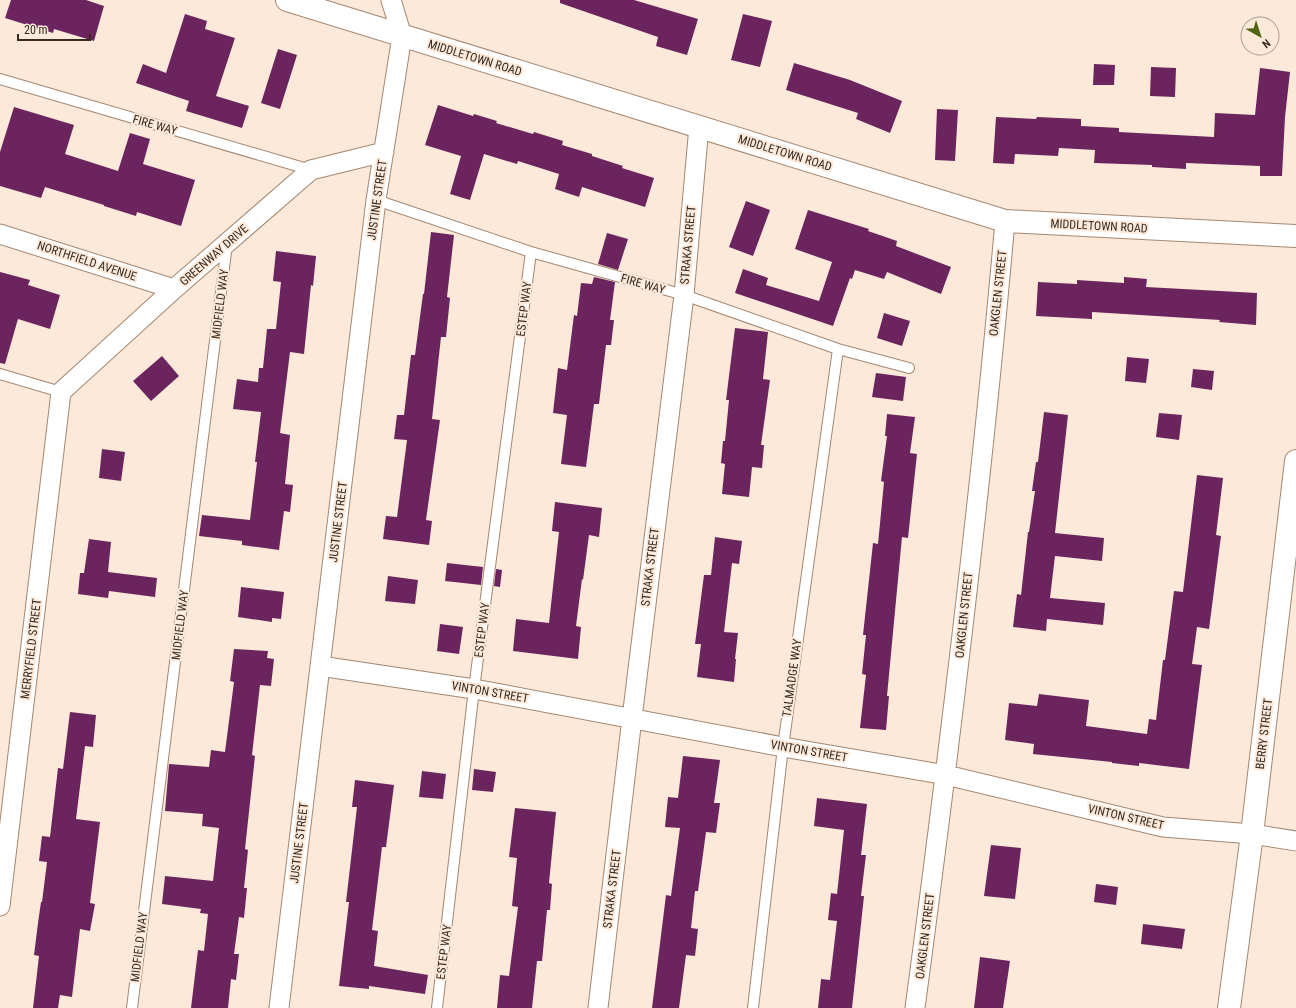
<svg xmlns="http://www.w3.org/2000/svg" width="1296" height="1008" font-family="'Roboto Condensed',sans-serif">
<rect width="100%" height="100%" fill="#fde9da"/>
<path fill="#6b245d" d="M 11,0 L 86,0 L 104,6 L 94,41 L 54,29 L 53,33 L 5,18 Z
M 560,0 L 634,0 L 698,19 L 687,55 L 656,46 L 658,37 L 560,3 Z
M 185,14 L 207,21 L 205,29 L 235,38 L 216,96 L 249,106 L 242,128 L 186,111 L 189,101 L 136,83 L 143,64 L 166,73 Z
M 743,14 L 772,21 L 760,67 L 731,60 Z
M 278,49 L 297,55 L 280,109 L 261,103 Z
M 794,63 L 850,80 L 902,101 L 890,133 L 856,119 L 858,113 L 786,90 Z
M 1094,64 L 1115,65 L 1114,85 L 1093,85 Z
M 1151,67 L 1176,68 L 1175,97 L 1150,96 Z
M 1260,68 L 1290,72 L 1285,117 L 1282,176 L 1260,176 L 1260,166 L 1186,163 L 1186,169 L 1152,167 L 1152,165 L 1094,163 L 1095,150 L 1059,148 L 1058,156 L 1015,154 L 1014,164 L 993,163 L 996,117 L 1036,119 L 1037,117 L 1081,119 L 1081,126 L 1119,128 L 1119,132 L 1214,137 L 1215,113 L 1255,115 Z
M 438,105 L 473,116 L 474,114 L 497,121 L 496,123 L 533,134 L 534,132 L 563,141 L 562,145 L 592,154 L 592,156 L 623,166 L 622,168 L 654,178 L 645,207 L 582,187 L 579,197 L 555,189 L 559,174 L 518,161 L 517,164 L 484,154 L 470,200 L 450,194 L 461,156 L 425,145 Z
M 14,107 L 74,125 L 65,154 L 118,171 L 130,133 L 150,139 L 143,164 L 195,180 L 181,226 L 137,212 L 136,216 L 104,206 L 104,205 L 45,187 L 41,198 L 0,186 L 0,152 Z
M 937,109 L 958,110 L 955,161 L 935,160 Z
M 746,201 L 770,210 L 753,256 L 729,247 Z
M 808,210 L 869,229 L 868,231 L 897,241 L 896,246 L 951,267 L 941,294 L 887,272 L 884,279 L 855,270 L 852,279 L 850,278 L 833,326 L 735,293 L 743,269 L 768,278 L 766,285 L 819,301 L 832,262 L 795,249 Z
M 431,232 L 454,235 L 447,297 L 450,298 L 446,337 L 441,337 L 432,419 L 440,420 L 426,520 L 432,521 L 429,545 L 383,539 L 386,516 L 397,517 L 407,440 L 394,439 L 397,415 L 404,415 L 411,355 L 415,355 L 423,294 L 424,294 Z
M 607,233 L 628,239 L 618,270 L 598,264 Z
M 276,251 L 316,256 L 313,286 L 311,285 L 304,354 L 290,352 L 280,433 L 290,435 L 285,484 L 293,485 L 290,512 L 284,511 L 279,550 L 242,545 L 242,541 L 199,536 L 202,515 L 250,520 L 257,462 L 255,462 L 261,412 L 233,409 L 237,379 L 258,382 L 259,368 L 263,368 L 267,329 L 276,329 L 281,282 L 273,281 Z
M 0,272 L 30,280 L 28,285 L 60,295 L 50,329 L 18,319 L 5,364 L 0,363 Z
M 594,277 L 615,282 L 610,320 L 614,320 L 611,345 L 606,345 L 599,404 L 594,404 L 586,467 L 561,464 L 567,415 L 553,413 L 558,368 L 567,370 L 574,315 L 577,316 L 581,283 L 592,284 Z
M 1124,277 L 1147,279 L 1146,287 L 1257,293 L 1256,325 L 1219,322 L 1220,320 L 1092,312 L 1092,319 L 1036,316 L 1038,282 L 1077,284 L 1077,280 L 1124,283 Z
M 884,313 L 910,321 L 902,346 L 877,338 Z
M 735,328 L 768,332 L 763,379 L 770,380 L 761,445 L 764,445 L 762,468 L 752,467 L 749,497 L 722,494 L 725,464 L 721,463 L 723,441 L 725,441 L 729,400 L 726,400 Z
M 162,356 L 179,376 L 151,401 L 133,381 Z
M 1127,357 L 1149,359 L 1146,383 L 1125,381 Z
M 1193,369 L 1214,371 L 1212,390 L 1191,387 Z
M 876,373 L 906,377 L 903,401 L 872,397 Z
M 1044,412 L 1068,415 L 1055,533 L 1104,538 L 1102,561 L 1055,556 L 1050,598 L 1105,603 L 1103,625 L 1047,619 L 1046,631 L 1013,627 L 1017,594 L 1021,595 L 1028,532 L 1029,532 L 1035,491 L 1032,491 L 1036,462 L 1038,462 Z
M 1159,413 L 1182,415 L 1179,440 L 1156,437 Z
M 887,414 L 915,417 L 910,453 L 917,454 L 908,538 L 902,537 L 887,696 L 889,696 L 886,730 L 860,728 L 866,675 L 862,674 L 866,635 L 863,635 L 873,543 L 878,544 L 884,482 L 881,481 L 887,436 L 885,436 Z
M 102,449 L 125,452 L 121,481 L 99,478 Z
M 1197,475 L 1223,478 L 1216,535 L 1221,536 L 1209,629 L 1197,627 L 1192,664 L 1202,665 L 1189,769 L 1139,763 L 1139,766 L 1112,763 L 1112,762 L 1033,754 L 1034,744 L 1005,740 L 1009,703 L 1037,706 L 1039,694 L 1089,700 L 1086,726 L 1147,734 L 1149,719 L 1156,720 L 1163,660 L 1165,660 L 1174,591 L 1183,592 Z
M 555,502 L 602,508 L 599,537 L 589,535 L 583,580 L 582,579 L 576,626 L 581,627 L 578,659 L 513,651 L 516,619 L 549,623 L 559,532 L 552,531 Z
M 715,537 L 742,541 L 739,564 L 732,563 L 724,632 L 738,633 L 735,659 L 736,659 L 734,682 L 697,677 L 701,644 L 695,644 L 704,575 L 711,575 Z
M 89,539 L 111,542 L 108,572 L 157,578 L 155,597 L 109,591 L 108,598 L 78,594 L 80,573 L 84,573 Z
M 447,563 L 483,567 L 481,585 L 445,581 Z
M 496,569 L 502,570 L 500,587 L 494,586 Z
M 388,576 L 418,580 L 415,604 L 385,601 Z
M 241,587 L 284,592 L 281,619 L 272,618 L 272,622 L 238,617 Z
M 440,624 L 463,627 L 459,654 L 437,651 Z
M 234,649 L 268,651 L 267,658 L 274,659 L 271,686 L 260,685 L 252,755 L 255,756 L 245,849 L 248,850 L 244,888 L 247,888 L 244,918 L 239,917 L 234,954 L 239,954 L 236,980 L 231,979 L 228,1008 L 191,1008 L 198,950 L 204,951 L 208,914 L 200,913 L 201,909 L 162,904 L 165,876 L 213,881 L 219,828 L 202,826 L 203,814 L 165,811 L 169,764 L 209,767 L 211,750 L 225,752 L 234,682 L 230,681 Z
M 70,712 L 96,715 L 93,747 L 85,746 L 76,819 L 100,822 L 90,903 L 95,904 L 90,931 L 80,929 L 72,997 L 60,995 L 58,1008 L 33,1008 L 39,956 L 34,955 L 38,923 L 41,902 L 42,902 L 47,862 L 39,861 L 42,836 L 50,837 L 58,768 L 63,769 Z
M 683,756 L 720,760 L 714,803 L 720,803 L 716,833 L 706,832 L 698,891 L 695,891 L 691,928 L 698,929 L 695,956 L 686,955 L 679,1008 L 652,1008 L 666,895 L 671,896 L 680,828 L 665,827 L 668,797 L 678,798 Z
M 474,769 L 496,772 L 493,792 L 472,790 Z
M 422,771 L 446,774 L 443,799 L 419,797 Z
M 355,780 L 394,785 L 386,847 L 382,847 L 372,930 L 378,931 L 374,966 L 428,975 L 425,994 L 369,986 L 369,989 L 339,986 L 349,902 L 346,902 L 357,807 L 352,807 Z
M 817,798 L 867,804 L 861,855 L 866,855 L 861,896 L 864,896 L 852,1008 L 818,1008 L 821,979 L 830,980 L 837,921 L 828,920 L 831,893 L 837,894 L 844,830 L 814,826 Z
M 515,808 L 556,812 L 549,883 L 552,884 L 550,910 L 547,910 L 542,961 L 537,961 L 532,1008 L 497,1008 L 500,975 L 509,976 L 518,907 L 512,906 L 517,858 L 509,857 Z
M 991,845 L 1021,848 L 1015,899 L 984,896 Z
M 1096,884 L 1118,887 L 1116,905 L 1094,902 Z
M 1143,924 L 1185,929 L 1182,949 L 1141,944 Z
M 980,957 L 1010,961 L 1003,1008 L 974,1008 Z"/>
<g fill="none" stroke-linecap="round" stroke-linejoin="round">
<g stroke="#a48770" stroke-width="12">
<path id="service" d="M 0,79 L 311,170
M 376,200 L 531,252 L 684,295 L 838,349 L 909,368
M 0,374 L 61,392
M 132,1008 L 227,244
M 437,1008 L 474,689 L 531,252
M 753,1008 L 783,747 L 838,349"/>
</g>
<g stroke="#a48770" stroke-width="21">
<path id="minor" d="M 0,234 L 174,289
M 320,666 L 474,689 L 783,747 L 946,775 L 1163,827 L 1252,834 L 1296,841
M 0,906 L 61,392 L 174,289 L 311,170 L 384,152
M 279,1008 L 376,200 L 402,36 L 391,0
M 598,1008 L 632,718 L 684,295 L 699,126
M 915,1008 C 950,746 982,484 1005,221"/>
</g>
<g stroke="#a48770" stroke-width="24">
<path id="tertiary" d="M 287,0 L 1005,221 L 1296,236
M 1229,1008 L 1252,834 L 1296,461"/>
</g>
<use href="#service" stroke="#fff" stroke-width="10"/>
<use href="#minor" stroke="#fff" stroke-width="19"/>
<use href="#tertiary" stroke="#fff" stroke-width="22"/>
</g>
<g text-anchor="middle" stroke-width="4" stroke-linejoin="round" paint-order="stroke">
<g font-size="12" fill="#362a20" stroke="#fde9da">
<text transform="translate(475 58) rotate(17)" y="4">MIDDLETOWN ROAD</text>
<text transform="translate(155 125) rotate(16)" y="4">FIRE WAY</text>
<text transform="translate(785 153) rotate(17)" y="4">MIDDLETOWN ROAD</text>
<text transform="translate(377 200) rotate(-82)" y="4">JUSTINE STREET</text>
<text transform="translate(1099 226) rotate(3)" y="4">MIDDLETOWN ROAD</text>
<text transform="translate(688 245) rotate(-85)" y="4">STRAKA STREET</text>
<text transform="translate(214 255) rotate(-41)" y="4">GREENWAY DRIVE</text>
<text transform="translate(87 261) rotate(18)" y="4">NORTHFIELD AVENUE</text>
<text transform="translate(643 284) rotate(16)" y="4">FIRE WAY</text>
<text transform="translate(998 293) rotate(-84)" y="4">OAKGLEN STREET</text>
<text transform="translate(220 304) rotate(-83)" y="4">MIDFIELD WAY</text>
<text transform="translate(524 309) rotate(-83)" y="4">ESTEP WAY</text>
<text transform="translate(338 522) rotate(-83)" y="4">JUSTINE STREET</text>
<text transform="translate(650 567) rotate(-83)" y="4">STRAKA STREET</text>
<text transform="translate(964 615) rotate(-84)" y="4">OAKGLEN STREET</text>
<text transform="translate(180 625) rotate(-83)" y="4">MIDFIELD WAY</text>
<text transform="translate(482 630) rotate(-83)" y="4">ESTEP WAY</text>
<text transform="translate(31 649) rotate(-83)" y="4">MERRYFIELD STREET</text>
<text transform="translate(792 678) rotate(-82)" y="4">TALMADGE WAY</text>
<text transform="translate(490 692) rotate(10)" y="4">VINTON STREET</text>
<text transform="translate(1264 734) rotate(-83)" y="4">BERRY STREET</text>
<text transform="translate(809 751) rotate(10)" y="4">VINTON STREET</text>
<text transform="translate(1126 817) rotate(13)" y="4">VINTON STREET</text>
<text transform="translate(299 843) rotate(-83)" y="4">JUSTINE STREET</text>
<text transform="translate(612 889) rotate(-83)" y="4">STRAKA STREET</text>
<text transform="translate(925 936) rotate(-83)" y="4">OAKGLEN STREET</text>
<text transform="translate(139 947) rotate(-83)" y="4">MIDFIELD WAY</text>
<text transform="translate(444 952) rotate(-83)" y="4">ESTEP WAY</text>
</g>
</g>
<g transform="translate(1260 36) rotate(141)"><circle r="19" fill="#fde9da" stroke="#ad9d90"/>
<path d="M0-3L7 15L0 10L-7 15Z" fill="#516510"/>
<text y="-6" font-size="11" font-weight="bold" text-anchor="middle" fill="#362a20">N</text>
</g>
<path d="M18 34v6h72v-6" fill="none" stroke="#362a20" stroke-width="2"/>
<text x="24" y="34" font-size="12" fill="#362a20" stroke="#fde9da" stroke-width="3" paint-order="stroke">20 m</text>
</svg>
